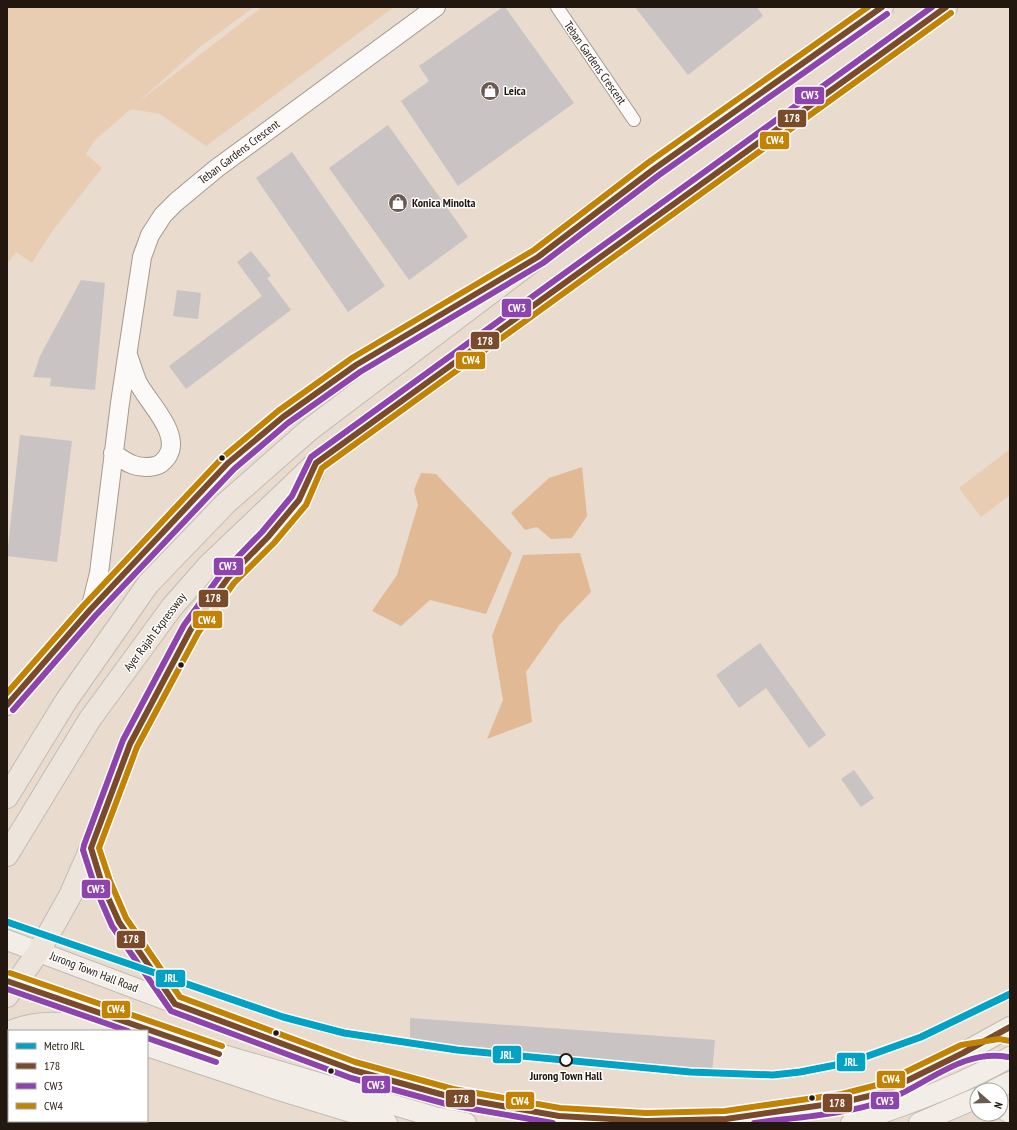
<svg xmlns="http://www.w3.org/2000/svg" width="1017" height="1130" font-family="'PT Sans Narrow',sans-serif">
<rect width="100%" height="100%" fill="#e9dbcd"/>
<path fill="#e8cdb3" d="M 7,7 L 254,7 L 201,46 L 137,103 L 262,7 L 394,7 L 206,146 L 160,114 L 131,109 L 95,140 L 86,154 L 102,168 L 53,230 L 32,263 L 16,252 L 7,264 Z
M 1010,449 L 1010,495 L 981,517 L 959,488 Z"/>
<path fill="#e1b994" d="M 582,467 L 587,516 L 572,538 L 551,539 L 537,527 L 525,530 L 511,513 L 549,478 Z
M 421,473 L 436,474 L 512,553 L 486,614 L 430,600 L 401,626 L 372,611 L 397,575 L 418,505 L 414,490 Z
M 580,553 L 591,592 L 560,624 L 526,672 L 532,722 L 487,739 L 503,700 L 492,636 L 523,555 Z"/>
<path fill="#c9c3c3" d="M 503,7 L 505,7 L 574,103 L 458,186 L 401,101 L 429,81 L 419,66 Z
M 635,7 L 757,7 L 763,16 L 688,75 Z
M 388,125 L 468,237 L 409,280 L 329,168 Z
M 292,152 L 385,286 L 348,312 L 256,178 Z
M 251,251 L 271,276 L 267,278 L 291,310 L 186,389 L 169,366 L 262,296 L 237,262 Z
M 81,280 L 105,283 L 95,390 L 50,386 L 51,378 L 33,377 L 40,356 Z
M 177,290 L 201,293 L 198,319 L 173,316 Z
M 20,435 L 72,441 L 57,562 L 7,556 Z
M 760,643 L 826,735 L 809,748 L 766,688 L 739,708 L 716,675 Z
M 854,770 L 874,798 L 861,807 L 841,779 Z
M 410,1018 L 715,1040 L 712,1073 L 410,1047 Z"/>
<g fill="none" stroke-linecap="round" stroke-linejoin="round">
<g stroke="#a59a8f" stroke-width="14">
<path id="street" d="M 557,7 L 634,120"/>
</g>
<g stroke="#a59a8f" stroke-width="20">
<path id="secondary" d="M 113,453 C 127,463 138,470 155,466 C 160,465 164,461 167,457 C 183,434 147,402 137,381 C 134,373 131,364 128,355
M 90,610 L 99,573 L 120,403 L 142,257 L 150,235 L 163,215 L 176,202 L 217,168 L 436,7"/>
</g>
<g stroke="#c2bbb4" stroke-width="22">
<path id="primary" d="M 7,705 L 90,610
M 7,940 L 353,1070 L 451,1097 L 559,1116 L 646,1121 L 726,1119 L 844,1102 L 884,1092 L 963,1053 L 1010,1027
M 7,981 L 213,1052 L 435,1117 L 466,1123
M 147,1046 L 282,1091 L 387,1123
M 994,1090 L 1010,1082
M 1001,1108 L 1010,1113
M 851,1123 C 905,1106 960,1086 1010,1057
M 919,1123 L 977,1098"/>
</g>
<g stroke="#c2bbb4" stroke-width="24">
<path id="highway" d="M 90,610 L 228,463 L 276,423 L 356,365 L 447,311
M 7,797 L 66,701 L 148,584 L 226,503 L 309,430 L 654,169 L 882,7
M 91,848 L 102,884 L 119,922 L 175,1004
M 7,855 L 90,719 L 172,607 L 208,566 L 316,463 L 946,7
M 7,996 L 39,951 L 70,896 L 91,848 L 130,744 L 191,629 L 228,578 L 268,537 L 299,500 L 312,474
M 13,1031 C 42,1019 73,1023 102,1031"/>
</g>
<use href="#street" stroke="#fcfaf8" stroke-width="12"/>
<use href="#secondary" stroke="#fcfaf8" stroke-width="18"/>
<use href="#primary" stroke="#f3ede7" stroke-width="20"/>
<use href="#highway" stroke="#ede4db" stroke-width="22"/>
<g stroke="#fff" stroke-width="9">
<path id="bus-1" d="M 946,7 L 316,463 L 299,500 L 268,537 L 228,578 L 191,629 L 130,744 L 91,848 L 102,884 L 119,922 L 175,1004 L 353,1070 L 451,1097 L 559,1116 L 646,1121 L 726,1119 L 844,1102 L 869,1096 L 884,1092 L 963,1053 L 1010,1027
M 7,705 L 90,610 L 228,463 L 283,417 L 356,365 L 538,257 L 654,169 L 882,7
M 7,981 L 219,1054"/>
</g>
<g stroke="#fff" stroke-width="9">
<path id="bus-2" d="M 13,710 L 96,615 L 234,469 L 288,423 L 360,372 L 543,263 L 659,175 L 887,14
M 7,989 L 128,1031
M 147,1038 L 216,1062
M 553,1123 L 450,1105 L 351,1078 L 171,1011 L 112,926 L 95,887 L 83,850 L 84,845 L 123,740 L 184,625 L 222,573 L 262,532 L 292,496 L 311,457 L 932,7
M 754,1123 C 798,1117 845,1115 887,1100 C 926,1085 964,1048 1008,1057"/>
</g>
<g stroke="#fff" stroke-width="9">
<path id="bus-3" d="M 951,13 L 322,468 L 306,505 L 274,543 L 234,583 L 198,633 L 137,747 L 99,848 L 110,881 L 126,918 L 180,997 L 355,1062 L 453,1089 L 560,1108 L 646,1113 L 725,1111 L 842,1094 L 881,1084 L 961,1045 L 999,1039 L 1010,1041
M 7,693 L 84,605 L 222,458 L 278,411 L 352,358 L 534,250 L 649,162 L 868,7
M 10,973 L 222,1046"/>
</g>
<use href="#bus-1" stroke="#7a4b2a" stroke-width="6"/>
<use href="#bus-2" stroke="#8e44ad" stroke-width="6"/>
<use href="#bus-3" stroke="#c28204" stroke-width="6"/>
<g stroke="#fff" stroke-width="10">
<path id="metro-1" d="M 7,922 L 283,1017 L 344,1033 L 457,1050 L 690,1072 L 773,1075 L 800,1072 L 851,1062 L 921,1037 L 1010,994"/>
</g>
<use href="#metro-1" stroke="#02a2c4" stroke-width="7"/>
</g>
<defs>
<g id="shop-disc" transform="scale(1)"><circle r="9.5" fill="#685c52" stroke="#fff"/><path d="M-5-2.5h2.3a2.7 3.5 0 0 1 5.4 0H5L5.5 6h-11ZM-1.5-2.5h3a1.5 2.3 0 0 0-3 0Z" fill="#fff"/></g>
</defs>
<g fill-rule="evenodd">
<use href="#shop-disc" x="490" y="91"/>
<use href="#shop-disc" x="398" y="203"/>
</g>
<g fill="#22180f" stroke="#fff" stroke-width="1.5">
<circle cx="222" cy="458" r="3.5"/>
<circle cx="181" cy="665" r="3.5"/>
<circle cx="276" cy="1033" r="3.5"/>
<circle cx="331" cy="1071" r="3.5"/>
<circle cx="812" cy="1098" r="3.5"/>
</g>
<circle fill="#fff" stroke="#22180f" stroke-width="2" cx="566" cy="1060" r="6"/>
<g text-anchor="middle" stroke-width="3" stroke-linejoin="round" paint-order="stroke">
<g font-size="12" fill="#22180f" stroke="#fff">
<text transform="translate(595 63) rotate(55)" y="4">Teban Gardens Crescent</text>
<text transform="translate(239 152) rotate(-37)" y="4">Teban Gardens Crescent</text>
<text transform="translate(155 632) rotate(-53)" y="4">Ayer Rajah Expressway</text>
<text transform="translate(94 972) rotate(21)" y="4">Jurong Town Hall Road</text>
</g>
<g font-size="12" font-weight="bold" fill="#22180f" stroke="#fff" text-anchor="start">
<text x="504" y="95">Leica</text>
<text x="412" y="207">Konica Minolta</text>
</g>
<g font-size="12" font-weight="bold" fill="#22180f" stroke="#fff">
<text x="566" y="1080">Jurong Town Hall</text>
</g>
</g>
<g stroke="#fff" stroke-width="1.5">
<rect x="794" y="86" width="31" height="19" rx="4" fill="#8e44ad"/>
<rect x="777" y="109" width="30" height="19" rx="4" fill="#7a4b2a"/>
<rect x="759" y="131" width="31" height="19" rx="4" fill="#c28204"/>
<rect x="501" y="298" width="31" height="20" rx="4" fill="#8e44ad"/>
<rect x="470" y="331" width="30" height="19" rx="4" fill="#7a4b2a"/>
<rect x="455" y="351" width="31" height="19" rx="4" fill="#c28204"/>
<rect x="213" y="557" width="31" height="19" rx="4" fill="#8e44ad"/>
<rect x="198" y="589" width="31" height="19" rx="4" fill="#7a4b2a"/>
<rect x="192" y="610" width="31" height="19" rx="4" fill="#c28204"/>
<rect x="81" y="879" width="30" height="20" rx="4" fill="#8e44ad"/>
<rect x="116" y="930" width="30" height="19" rx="4" fill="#7a4b2a"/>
<rect x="155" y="969" width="31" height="19" rx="4" fill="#02a2c4"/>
<rect x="101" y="1000" width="30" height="19" rx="4" fill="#c28204"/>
<rect x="492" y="1045" width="30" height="19" rx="4" fill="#02a2c4"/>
<rect x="836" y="1052" width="30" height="20" rx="4" fill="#02a2c4"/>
<rect x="876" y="1070" width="30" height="19" rx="4" fill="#c28204"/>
<rect x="361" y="1075" width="30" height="19" rx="4" fill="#8e44ad"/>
<rect x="445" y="1089" width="31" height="19" rx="4" fill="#7a4b2a"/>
<rect x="870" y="1091" width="30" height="19" rx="4" fill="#8e44ad"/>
<rect x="505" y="1091" width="30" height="19" rx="4" fill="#c28204"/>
<rect x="822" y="1093" width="31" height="20" rx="4" fill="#7a4b2a"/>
</g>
<g font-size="11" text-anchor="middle" font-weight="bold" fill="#fff">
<text x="810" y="99">CW3</text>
<text x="792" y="122">178</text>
<text x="775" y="144">CW4</text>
<text x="517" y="312">CW3</text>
<text x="485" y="345">178</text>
<text x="471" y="364">CW4</text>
<text x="228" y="570">CW3</text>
<text x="213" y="602">178</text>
<text x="207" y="624">CW4</text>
<text x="96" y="893">CW3</text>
<text x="131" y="943">178</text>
<text x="171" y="982">JRL</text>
<text x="116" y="1013">CW4</text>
<text x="507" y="1059">JRL</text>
<text x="851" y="1066">JRL</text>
<text x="891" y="1083">CW4</text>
<text x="376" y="1089">CW3</text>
<text x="461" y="1103">178</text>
<text x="885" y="1105">CW3</text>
<text x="520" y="1105">CW4</text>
<text x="837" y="1107">178</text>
</g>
<rect width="1017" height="1130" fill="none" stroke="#22180f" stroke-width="16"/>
<rect x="8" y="1030" width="140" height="92" fill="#ffffff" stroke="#a7a39f"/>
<rect x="16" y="1043" width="20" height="6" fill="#02a2c4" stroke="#a7a39f"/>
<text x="44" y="1050" font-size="12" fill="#22180f">Metro JRL</text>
<rect x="16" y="1063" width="20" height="6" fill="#7a4b2a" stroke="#a7a39f"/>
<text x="44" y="1070" font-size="12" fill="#22180f">178</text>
<rect x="16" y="1083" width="20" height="6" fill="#8e44ad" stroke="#a7a39f"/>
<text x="44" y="1090" font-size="12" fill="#22180f">CW3</text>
<rect x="16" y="1103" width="20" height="6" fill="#c28204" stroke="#a7a39f"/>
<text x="44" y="1110" font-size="12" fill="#22180f">CW4</text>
<g transform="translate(989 1102) rotate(110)"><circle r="19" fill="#ffffff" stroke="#a7a39f"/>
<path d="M0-3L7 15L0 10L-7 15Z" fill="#685c52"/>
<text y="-6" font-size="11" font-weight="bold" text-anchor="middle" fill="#22180f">N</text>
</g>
</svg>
